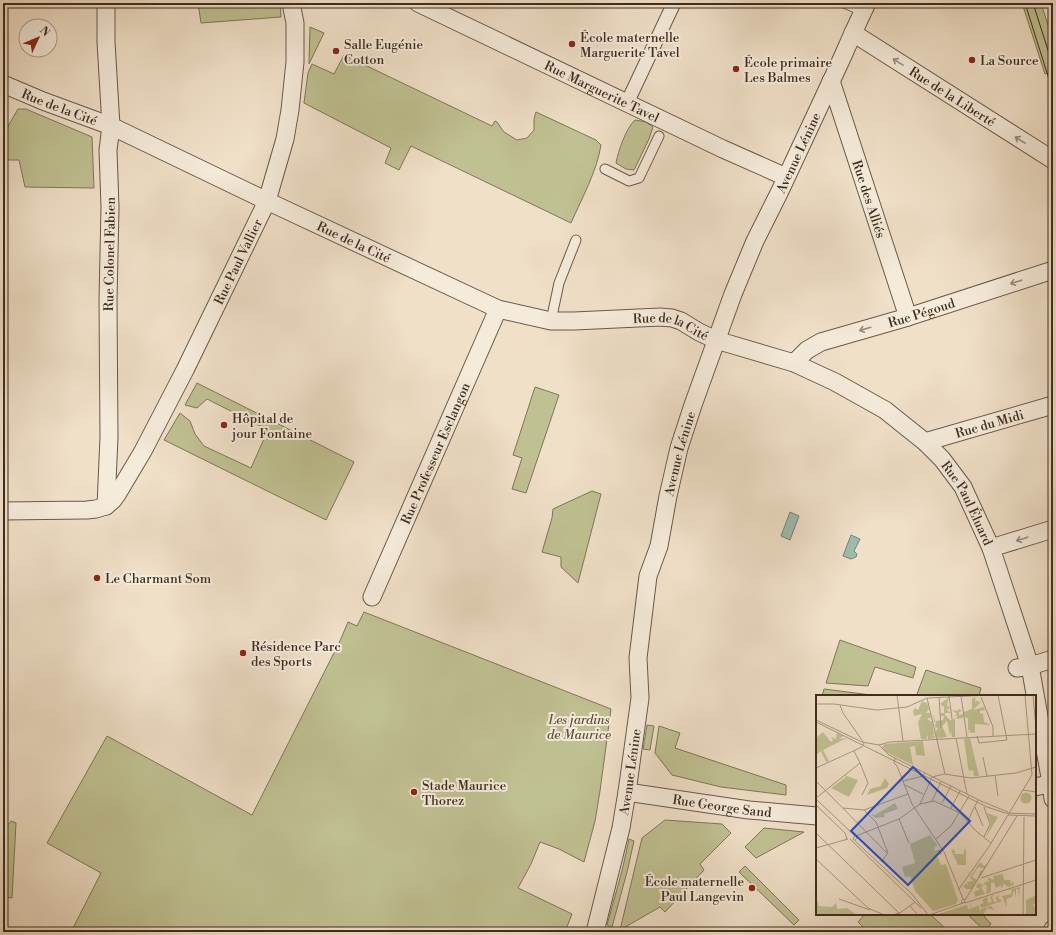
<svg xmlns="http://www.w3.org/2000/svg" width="1056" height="935" font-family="'Libre Bodoni',serif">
<rect width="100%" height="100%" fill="#f0e0c8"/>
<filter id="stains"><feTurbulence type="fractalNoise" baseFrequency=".005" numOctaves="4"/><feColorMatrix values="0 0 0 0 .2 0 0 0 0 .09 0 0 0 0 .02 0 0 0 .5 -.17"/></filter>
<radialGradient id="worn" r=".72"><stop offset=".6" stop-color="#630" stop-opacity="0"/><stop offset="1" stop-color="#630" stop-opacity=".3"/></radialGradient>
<path fill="#c0c192" stroke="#807659" d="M 198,3 L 280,3 L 281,17 L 201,23 Z
M 1022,3 L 1041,3 L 1053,41 L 1053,72 L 1045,74 Z
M 310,27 L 324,33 L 309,64 Z
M 344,55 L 492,126 L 495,121 L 497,122 L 504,132 L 517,140 L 527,138 L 534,130 L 534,119 L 536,112 L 596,140 L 601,145 C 597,171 582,198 571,223 L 411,146 L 399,170 L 385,163 L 391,148 L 304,103 L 308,73 L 312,64 L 334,74 Z
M 18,109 L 26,109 L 92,137 L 94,188 L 25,187 L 19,160 L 3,160 L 3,135 Z
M 635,120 L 646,122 L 653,127 L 649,139 L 634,170 L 626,169 L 616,163 C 618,152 626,128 635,120 Z
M 197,383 L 354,462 L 326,520 L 164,440 L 180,413 L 190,421 L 195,434 L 204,446 L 251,468 L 268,430 L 207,399 L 197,408 L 185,405 Z
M 535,387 L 559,395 L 526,493 L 512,489 L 522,458 L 513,455 Z
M 592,491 L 601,494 L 578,583 L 561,567 L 561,557 L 542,552 L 552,518 L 553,509 Z
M 364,612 L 611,709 L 600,791 L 595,821 L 584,862 L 559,849 L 540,842 L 531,864 L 518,888 L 572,914 L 565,932 L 71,932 L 101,873 L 47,843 L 107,736 L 252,815 L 340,641 L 348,622 L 357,626 Z
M 840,640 L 916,667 L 913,678 L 875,667 L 868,686 L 826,683 Z
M 926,670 L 981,688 L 979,696 L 920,696 L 917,694 Z
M 824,689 L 879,696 L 822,696 Z
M 647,725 L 654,726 L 650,750 L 643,749 Z
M 659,726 L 680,733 L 675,748 L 786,785 L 786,795 L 721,787 L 672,775 L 655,753 Z
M 665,820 L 722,824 L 731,833 L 700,864 L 704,870 L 665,912 L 660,907 L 620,930 L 642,838 Z
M 11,821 L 16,823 L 12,898 L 3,897 L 3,831 Z
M 764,828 L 804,832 L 756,858 L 745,847 Z
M 629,839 L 634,841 L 627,872 L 612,927 L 607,925 L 622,871 Z
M 745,866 L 799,920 L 794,925 L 739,872 Z
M 865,914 L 930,914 L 949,932 L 868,932 L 858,922 Z
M 967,914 L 982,914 L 991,924 L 985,931 Z"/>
<path fill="#9bbdb1" stroke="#768377" d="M 790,512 L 799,516 L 790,540 L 781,536 Z
M 851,535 L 860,539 L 854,551 L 857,554 L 856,557 L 851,559 L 843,556 Z"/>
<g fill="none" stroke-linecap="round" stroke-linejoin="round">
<g stroke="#6b594a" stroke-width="11">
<path id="service" d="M 844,3 L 863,11
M 605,169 L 629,181 L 639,178 L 659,136
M 551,321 L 559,283 L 576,240"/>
</g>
<g stroke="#6b594a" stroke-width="15">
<path id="pedestrian" d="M 627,103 L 674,3"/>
</g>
<g stroke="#6b594a" stroke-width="19">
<g id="minor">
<path d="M 106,3 L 106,42 L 111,126 L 108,150 L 110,207 L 108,301 L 109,437 L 106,506"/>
<path id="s1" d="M 418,3 L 723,149 L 786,177"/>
<path id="s2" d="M 853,33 L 1053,160"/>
<path id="s3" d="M 831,81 L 908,317"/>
<path id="s4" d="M 3,84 L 43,101 L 111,126 L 267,201 L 498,309 L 551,321 L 574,321 L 660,317 L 672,318 L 681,321 L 699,332 L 716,340 L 794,363 L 835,382 L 885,410 L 925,442 L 942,459 L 963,487 L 991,548 L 1030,666 L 1051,783 L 1053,799"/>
<path id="s5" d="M 794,363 L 807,350 L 821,342 L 908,317 L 1053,270"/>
<path id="s6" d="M 925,442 L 1053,405"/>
<path id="s7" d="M 3,511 L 87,510 L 96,509 L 106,506 L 113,500 L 118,493 L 143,451 L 185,370 L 267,201 L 285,139 L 290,110 L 295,62 L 295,23 L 291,3"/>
<path d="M 991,548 L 1053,529"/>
<path id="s8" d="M 372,597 L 498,309"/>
<path d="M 1017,668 L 1030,666 L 1053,659"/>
<path d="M 1035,787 L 1053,783"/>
<path id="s9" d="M 627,792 L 749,810 L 817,816"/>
<path id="s10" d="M 595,932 L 621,828 L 627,792 L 640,698 L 638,658 L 648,576 L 659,546 L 668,496 L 679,448 L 693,405 L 733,294 L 755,241 L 780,191 L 842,58 L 853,33 L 867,3"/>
<path d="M 1052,932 L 1053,929"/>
</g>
</g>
<use href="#service" stroke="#f5ebdb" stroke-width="9"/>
<use href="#pedestrian" stroke="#f5ebdb" stroke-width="13"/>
<use href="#minor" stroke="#f5ebdb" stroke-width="17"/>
<path stroke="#3f2c20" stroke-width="1" d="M 1025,3 L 1053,92
M 1033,3 L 1053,66"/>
</g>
<defs><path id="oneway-shaft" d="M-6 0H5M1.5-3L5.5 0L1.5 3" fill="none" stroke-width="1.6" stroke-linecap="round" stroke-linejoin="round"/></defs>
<g stroke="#9a8c7e">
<use href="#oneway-shaft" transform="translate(898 62) rotate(-148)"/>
<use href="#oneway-shaft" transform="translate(1020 140) rotate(-148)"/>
<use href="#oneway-shaft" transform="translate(1016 282) rotate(162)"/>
<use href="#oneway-shaft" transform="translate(865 329) rotate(164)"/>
<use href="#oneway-shaft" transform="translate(1022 539) rotate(162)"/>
</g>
<g fill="#8f2418" stroke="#f5ebdb" stroke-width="1.5">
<circle cx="572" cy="44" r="4"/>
<circle cx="336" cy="51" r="4"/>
<circle cx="972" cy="60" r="4"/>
<circle cx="736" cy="69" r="4"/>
<circle cx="224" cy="425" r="4"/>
<circle cx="97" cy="578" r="4"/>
<circle cx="243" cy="653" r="4"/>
<circle cx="414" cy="792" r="4"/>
<circle cx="752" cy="888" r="4"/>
</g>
<g text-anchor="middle" stroke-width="4" stroke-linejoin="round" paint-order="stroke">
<g font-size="13" fill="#3f2c20" stroke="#f5ebdb" text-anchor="start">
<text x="580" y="42">École maternelle<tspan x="580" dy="15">Marguerite Tavel</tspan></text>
<text x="344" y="49">Salle Eugénie<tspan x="344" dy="15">Cotton</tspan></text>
<text x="980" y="65">La Source</text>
<text x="744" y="67">École primaire<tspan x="744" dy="15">Les Balmes</tspan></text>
<text x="232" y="423">Hôpital de<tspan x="232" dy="15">jour Fontaine</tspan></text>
<text x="105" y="583">Le Charmant Som</text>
<text x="251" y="651">Résidence Parc<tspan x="251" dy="15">des Sports</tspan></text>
<text x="422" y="790">Stade Maurice<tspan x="422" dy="15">Thorez</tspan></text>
<text x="744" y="886" text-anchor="end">École maternelle<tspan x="744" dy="15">Paul Langevin</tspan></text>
</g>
<g font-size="13" fill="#3f2c20" stroke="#f5ebdb">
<text dy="5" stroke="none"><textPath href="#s1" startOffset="204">Rue Marguerite Tavel</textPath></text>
<text dy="5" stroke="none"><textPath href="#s2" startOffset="118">Rue de la Liberté</textPath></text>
<text dy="5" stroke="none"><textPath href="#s4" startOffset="61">Rue de la Cité</textPath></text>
<text dy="5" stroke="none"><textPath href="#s10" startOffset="812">Avenue Lénine</textPath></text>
<text dy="5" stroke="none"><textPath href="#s3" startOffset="124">Rue des Alliés</textPath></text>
<text dy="5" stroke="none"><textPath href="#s4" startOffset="385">Rue de la Cité</textPath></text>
<text transform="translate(109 254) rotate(-89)" y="5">Rue Colonel Fabien</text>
<text dy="5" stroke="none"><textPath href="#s7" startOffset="382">Rue Paul Vallier</textPath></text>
<text dy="5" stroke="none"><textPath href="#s5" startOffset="139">Rue Pégoud</textPath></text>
<text dy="5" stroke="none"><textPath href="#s4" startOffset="720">Rue de la Cité</textPath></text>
<text dy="5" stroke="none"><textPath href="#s6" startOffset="67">Rue du Midi</textPath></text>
<text dy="5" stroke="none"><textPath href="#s8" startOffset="157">Rue Professeur Esclangon</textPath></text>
<text dy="5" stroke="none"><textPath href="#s10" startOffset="488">Avenue Lénine</textPath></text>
<text dy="5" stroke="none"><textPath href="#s4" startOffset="1079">Rue Paul Éluard</textPath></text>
<text dy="5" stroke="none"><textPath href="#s10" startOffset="164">Avenue Lénine</textPath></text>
<text dy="5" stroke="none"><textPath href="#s9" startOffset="96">Rue George Sand</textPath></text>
</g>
<g font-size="13" font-style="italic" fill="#5f513c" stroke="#f5ebdb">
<text x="579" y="724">Les jardins<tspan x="579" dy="15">de Maurice</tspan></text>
</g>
</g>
<g transform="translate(816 695)">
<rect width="220" height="220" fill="#f0e0c8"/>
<path d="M 133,2 L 131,10 L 134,13 L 131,15 L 135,18 L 129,18 L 129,20 L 134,25 L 141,23 L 141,20 L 137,22 L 141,19 L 136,15 L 141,16 L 143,14 L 146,16 L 143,17 L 143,20 L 147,19 L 147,23 L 139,24 L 139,42 L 136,42 L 135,35 L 134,41 L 131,26 L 126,31 L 131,42 L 121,43 L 119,38 L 122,33 L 119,32 L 120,27 L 118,27 L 117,19 L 119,26 L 127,25 L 128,21 L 124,21 L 124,18 L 128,18 L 128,12 L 124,9 ZM 159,2 L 160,9 L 160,6 L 165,7 L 157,15 L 168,12 L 169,15 L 164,16 L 164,19 L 167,18 L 168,27 L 175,30 L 159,29 L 159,38 L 152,37 L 155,35 L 152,35 L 152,23 L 148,22 L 148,17 L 156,14 L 156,4 ZM 106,6 L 111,8 L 113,14 L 110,18 L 114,18 L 115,22 L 111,24 L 116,27 L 118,39 L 115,42 L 119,40 L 119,43 L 112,44 L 112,40 L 110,44 L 105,44 L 102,27 L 106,19 L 98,21 L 97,16 L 99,13 L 102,15 ZM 7,37 L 15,47 L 17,45 L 15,42 L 20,44 L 21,38 L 27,41 L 23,44 L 31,43 L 7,55 L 13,66 L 10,67 L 5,56 L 0,60 L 0,43 ZM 154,43 L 159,64 L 163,81 L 158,81 L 157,75 L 153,76 L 152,72 L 148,44 ZM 107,46 L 109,61 L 100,60 L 99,51 L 94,52 L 97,70 L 70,57 L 66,52 L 69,49 ZM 28,80 L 42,85 L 33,102 L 15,93 L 30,82 ZM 69,83 L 73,89 L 71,93 L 51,100 L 54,94 L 65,91 ZM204.5 103a5.5 5.5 0 1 1 11 0a5.5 5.5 0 1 1-11 0ZM 79,108 L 82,114 L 68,119 L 69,122 L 59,123 L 55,119 L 59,120 ZM 171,118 L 182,122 L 170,142 L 175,129 ZM 114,140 L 122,151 L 118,152 L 119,156 L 124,154 L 126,159 L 121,161 L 125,170 L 130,169 L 142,205 L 140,209 L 117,216 L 99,196 L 94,181 L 89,182 L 86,172 L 99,168 L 94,149 ZM 138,154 L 139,159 L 148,159 L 148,154 L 150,155 L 150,170 L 142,170 L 135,155 ZM 164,167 L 168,171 L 173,167 L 168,174 L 163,172 L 160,175 L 156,182 L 161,185 L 164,176 L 168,175 L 156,194 L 151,194 L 147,192 L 150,188 L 152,191 L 151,187 L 157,186 L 154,182 ZM 187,179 L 188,185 L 194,185 L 195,189 L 197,186 L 198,190 L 192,192 L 188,189 L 185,194 L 185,190 L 180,193 L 178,187 L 175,188 L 175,197 L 170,199 L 171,191 L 167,188 L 173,186 L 171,182 L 178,185 L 177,181 ZM 162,188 L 168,190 L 165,192 L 169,199 L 159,202 L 158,197 L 164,194 L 160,192 ZM 204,192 L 203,203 L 202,194 L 200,194 L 200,203 L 198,195 L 196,202 L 190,204 L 191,213 L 186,201 L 195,199 L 196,195 L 190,195 ZM 178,199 L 176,202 L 178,207 L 181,207 L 180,202 L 183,200 L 182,203 L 186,206 L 165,213 L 164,209 L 168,208 L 166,205 L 171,202 L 172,208 L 176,207 L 174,202 ZM 220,200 L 220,209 L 216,210 L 220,212 L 220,220 L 210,220 L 210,205 ZM 0,203 L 3,211 L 16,212 L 20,208 L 21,214 L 31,213 L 41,220 L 0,220 ZM 154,208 L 156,213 L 163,210 L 164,217 L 165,214 L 175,211 L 178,215 L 171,213 L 167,220 L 119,220 L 151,210 L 152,214 L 155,214 Z" fill="#c0c192"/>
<path fill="none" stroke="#a99885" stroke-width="1" d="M 81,0 L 87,46M 217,0 L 220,34M 133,1 L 136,24M 145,1 L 151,42M 123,2 L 125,33M 165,2 L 177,32 L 177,41M 111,3 L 129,79M 0,9 L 18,9 L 61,15 L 91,12 L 111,3 L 173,0M 24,10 L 27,18 L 48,48M 0,25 L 46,47 L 63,50 L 73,60 L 165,106 L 192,117M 0,27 L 171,112 L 189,118 L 220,119M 161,41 L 163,48 L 191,45 L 182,0M 140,43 L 151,99M 63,50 L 74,47 L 220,39M 167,62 L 171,81M 79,63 L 78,68 L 81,71 L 96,109 L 128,157 L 147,204 L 145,207 L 148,208 L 149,205 L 147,204M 44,68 L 52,88 L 46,100M 0,73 L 46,52 L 48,48M 179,80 L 182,101M 116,82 L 128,79 L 155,83 L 200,78 L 220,72M 0,86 L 72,159M 87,86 L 107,81 L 109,78M 89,90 L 107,99M 207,95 L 220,97M 0,103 L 44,68 L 38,56M 0,104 L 38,140M 116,106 L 125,87M 126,108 L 135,91M 104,109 L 116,82M 0,110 L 29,138 L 31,144M 159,112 L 167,131M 168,112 L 174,129 L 168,142M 27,113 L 48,115 L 60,127 L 72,158 L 65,167M 135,113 L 144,96M 48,115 L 92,99M 192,120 L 220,121M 83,124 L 93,148M 152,125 L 162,105M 0,138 L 83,218M 40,141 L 83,124 L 104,109 L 118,106 L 144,118 L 160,136 L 175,148M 34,144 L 99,207M 120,144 L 135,131 L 153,101M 39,145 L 41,143 L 39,140 L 37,144 L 96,199 L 112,220M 0,153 L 32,144M 0,164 L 52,213 L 68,220M 165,183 L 220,165M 143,194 L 174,150 L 216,80 L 209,0M 23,204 L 54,215M 149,205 L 201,121M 149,208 L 220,185M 94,211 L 102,220M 116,219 L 147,208M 76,220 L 84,218 L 99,207 L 105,213M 207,220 L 208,122"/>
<path fill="#1d4ed8" fill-opacity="0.15" stroke="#1d4ed8" stroke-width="2" d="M 97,72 L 154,126 L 92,190 L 35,136 Z"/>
<rect width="220" height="220" fill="none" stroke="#3f2c20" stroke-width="2"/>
</g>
<rect width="1056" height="935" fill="none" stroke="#f0e0c8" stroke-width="16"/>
<rect x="4" y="4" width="1048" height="927" fill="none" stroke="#3f2c20" stroke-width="2"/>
<rect x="8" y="8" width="1040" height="919" fill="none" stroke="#3f2c20"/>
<g transform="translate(38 38) rotate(46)"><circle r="19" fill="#f5ebdb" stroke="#ac9f90"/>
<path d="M0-3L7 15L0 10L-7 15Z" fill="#8f2418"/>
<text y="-6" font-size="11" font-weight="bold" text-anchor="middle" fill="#3f2c20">N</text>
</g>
<rect width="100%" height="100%" filter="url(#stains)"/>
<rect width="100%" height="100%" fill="url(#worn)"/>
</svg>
